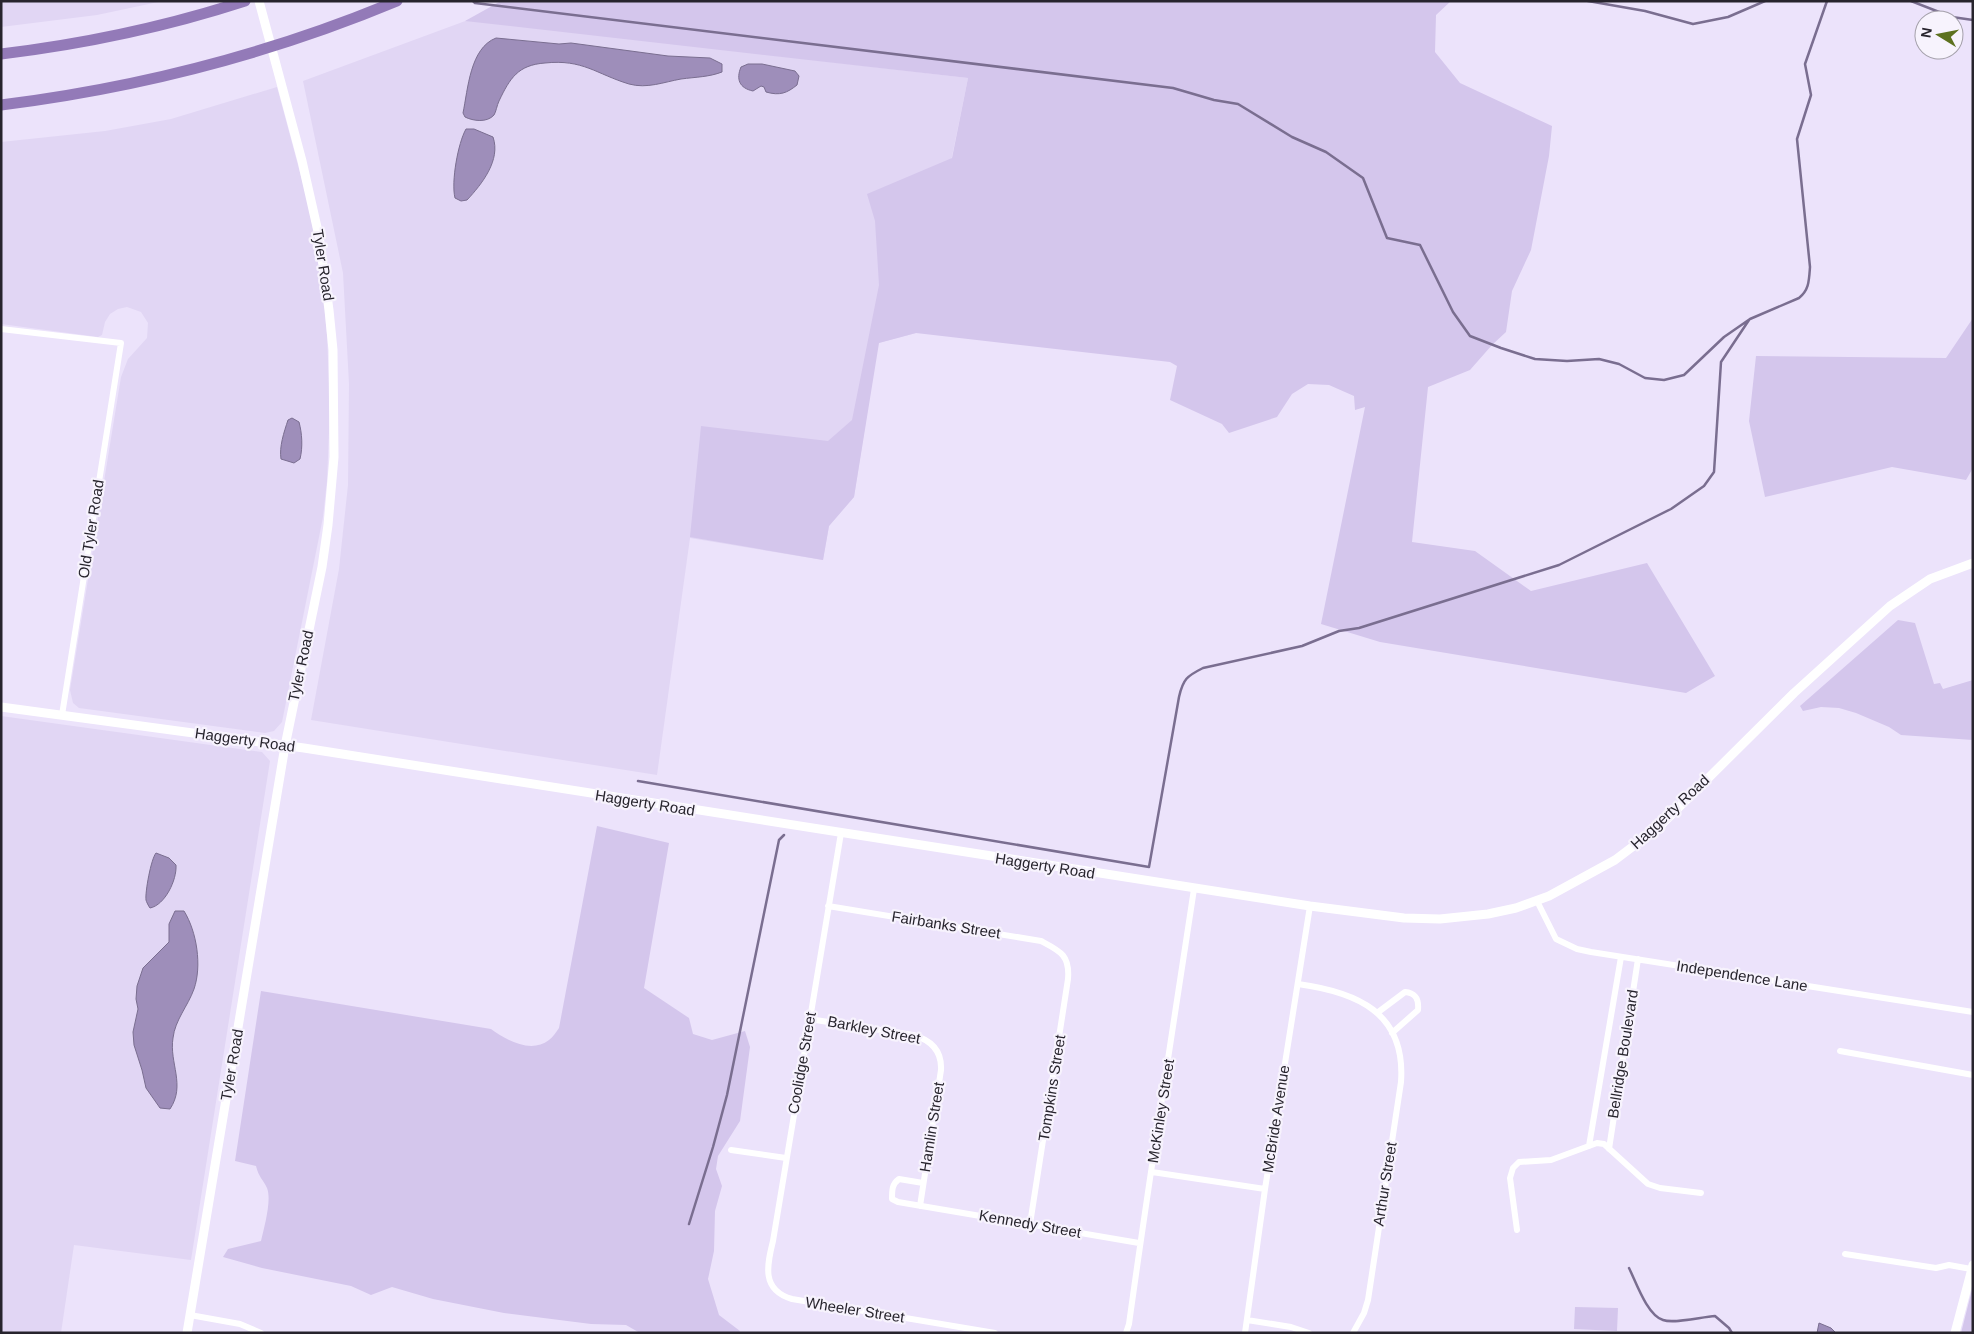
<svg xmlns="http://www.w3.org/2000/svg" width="1974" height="1334" font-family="Helvetica,sans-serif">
<rect width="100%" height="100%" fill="#ece3fb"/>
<path fill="#e1d6f4" d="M 1,1 L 163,1 L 97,15 L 1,27 Z
M 468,20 L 968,78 L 916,333 L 878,343 L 854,497 L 829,526 L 823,560 L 690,538 L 657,775 L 311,720 L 339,569 L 348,485 L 349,384 L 343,273 L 303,81 Z
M 277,87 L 306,195 L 315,238 L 322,284 L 327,335 L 330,408 L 327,481 L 323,517 L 282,722 L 274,731 L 265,733 L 79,708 L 73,703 L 70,690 L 121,377 L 128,359 L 147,338 L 148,323 L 141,312 L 127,307 L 118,309 L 110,314 L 105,322 L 102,335 L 98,337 L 1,324 L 1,142 L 105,131 L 171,119 Z
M 1,716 L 262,752 L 270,761 L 191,1260 L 74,1245 L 61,1333 L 1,1333 Z"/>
<path fill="#d4c6ec" d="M 501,1 L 1451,1 L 1436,15 L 1435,52 L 1460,83 L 1552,126 L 1549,156 L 1531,250 L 1512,291 L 1506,332 L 1492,345 L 1470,370 L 1428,387 L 1412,542 L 1475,551 L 1531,591 L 1647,563 L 1715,676 L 1686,693 L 1380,642 L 1321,624 L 1365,407 L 1355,410 L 1354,396 L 1329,385 L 1308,384 L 1292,394 L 1277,417 L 1229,433 L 1222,424 L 1170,400 L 1177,366 L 1170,362 L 916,333 L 879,343 L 854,497 L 829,526 L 823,560 L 690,537 L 701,426 L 828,441 L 852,420 L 879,285 L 875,221 L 867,194 L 952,158 L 968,78 L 465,21 Z
M 1973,318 L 1973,468 L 1966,480 L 1892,467 L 1765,497 L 1749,421 L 1756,356 L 1946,358 Z
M 1898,620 L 1915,623 L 1934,684 L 1940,683 L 1943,689 L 1973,680 L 1973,740 L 1901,735 L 1889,727 L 1856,713 L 1839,708 L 1821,707 L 1803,711 L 1800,706 Z
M 597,826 L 669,843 L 644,988 L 689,1018 L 693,1034 L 712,1040 L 745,1031 L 750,1047 L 740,1121 L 718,1156 L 716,1169 L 722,1186 L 715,1211 L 714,1251 L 708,1279 L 719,1315 L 740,1331 L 739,1333 L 640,1333 L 626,1325 L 591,1324 L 504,1313 L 433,1299 L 392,1287 L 371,1295 L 351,1286 L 262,1268 L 223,1257 L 228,1249 L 261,1241 C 264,1228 272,1200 267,1188 C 263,1179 259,1178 256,1166 L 235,1161 L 261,991 L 491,1029 C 506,1040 531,1054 549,1040 C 553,1037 556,1032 559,1028 Z
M 1973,1286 L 1973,1333 L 1961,1333 Z
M 1575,1307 L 1618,1308 L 1617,1331 L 1574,1329 Z"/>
<path fill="#9e8eba" stroke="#7a6e90" d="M 496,38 L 559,44 L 571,43 L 668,56 L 710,58 L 722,64 L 722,72 C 709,77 696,77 681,79 C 664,82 647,89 629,84 C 596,74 583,59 545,63 C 518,65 510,78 499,101 C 497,105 496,112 494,115 C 487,123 473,121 465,117 L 463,113 C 468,89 470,48 496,38 Z
M 748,64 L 762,64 L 795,71 L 799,76 L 797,85 C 787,93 780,96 766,92 L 764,87 L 761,86 L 753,91 C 739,88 736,79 741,67 Z
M 466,129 L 474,129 L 493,137 C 501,160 482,184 467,200 L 461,201 L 455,198 C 451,182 458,143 466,129 Z
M 292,418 L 299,422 C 302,433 303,447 300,459 L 294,463 L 281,459 C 279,447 284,432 288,420 Z
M 156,853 L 169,858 L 176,865 C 177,880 165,905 150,908 C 149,907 146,901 146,900 C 145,892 151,859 156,853 Z
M 175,911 L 184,911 C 197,932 202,966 194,989 C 188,1006 175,1020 173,1038 C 169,1063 186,1085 170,1109 L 160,1108 L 146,1088 L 142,1070 L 134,1045 L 133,1032 L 138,1009 L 136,999 L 137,986 L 143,968 L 169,942 L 169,924 Z
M 1819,1323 L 1831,1328 L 1836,1333 L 1817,1333 Z"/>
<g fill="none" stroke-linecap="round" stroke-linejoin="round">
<path stroke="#7a6e90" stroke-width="2.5" d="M 473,1 L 475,3 L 1173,88 L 1214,100 L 1238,104 L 1292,137 L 1326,152 L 1363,178 L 1387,238 L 1420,245 L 1453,312 L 1470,336 L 1501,348 L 1535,359 L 1567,361 L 1599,359 L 1619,364 L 1645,378 L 1664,380 L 1684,375 L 1724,337 L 1750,319 L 1799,298 C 1809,290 1809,281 1810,267 L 1797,139 L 1811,95 L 1805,64 L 1827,1
M 1588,1 L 1645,11 L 1693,24 L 1728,17 L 1765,1
M 1911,1 L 1952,17 L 1973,20
M 638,781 L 1149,867 L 1179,697 C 1183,679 1187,676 1203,668 L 1302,646 L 1339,631 L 1359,628 L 1559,565 L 1671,509 L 1704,486 L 1714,472 L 1721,362 L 1749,320
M 689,1224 L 713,1147 L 727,1095 L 779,840 L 784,835
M 1629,1268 C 1636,1282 1647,1315 1663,1320 C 1674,1324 1701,1317 1715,1316 L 1729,1328 L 1732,1333"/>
<path stroke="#fff" stroke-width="6" d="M 1,329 L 121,343 L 62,715
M 841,833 L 773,1241 C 767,1265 761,1290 792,1299 L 995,1333
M 1537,901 L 1556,939 L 1577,949 L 1591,952 L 1973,1012
M 828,906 L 1041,941 C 1060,951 1070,955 1068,979 L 1030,1224
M 1298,984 C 1356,992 1406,1012 1401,1082 L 1368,1300 L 1364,1313 L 1353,1333
M 1377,1013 L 1405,992 C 1416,993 1419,999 1418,1010 L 1392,1033
M 809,1019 L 913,1035 C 931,1040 942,1051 941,1070 L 920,1206
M 1840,1051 L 1973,1075
M 1589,1146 L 1621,957
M 1609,1149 L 1638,959
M 731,1150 L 786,1158
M 1152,1172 L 1265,1189
M 923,1183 L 899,1179 C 892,1184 892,1190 892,1199 L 898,1202 L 1139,1243
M 1517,1230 L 1510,1178 L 1513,1168 L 1519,1162 L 1551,1160 L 1597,1143 L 1604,1144 L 1648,1184 L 1660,1188 L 1701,1193
M 1845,1254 L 1936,1268 L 1949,1265 L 1971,1269
M 190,1315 L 240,1324 L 261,1333
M 1247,1320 L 1291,1327 L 1309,1333
M 1126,1333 L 1129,1324 C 1149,1179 1172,1034 1194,889
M 1245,1333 L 1265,1189 L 1310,906"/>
<path stroke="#fff" stroke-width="9" d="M 1,707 L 304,748 L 1310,906 L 1404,918 L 1440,919 L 1488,914 L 1516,908 L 1549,896 L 1615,860 L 1660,826 L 1794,693 L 1890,606 L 1930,579 L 1973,563
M 187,1333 L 285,746 L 322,567 L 328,525 L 334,457 L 333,350 L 329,310 L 319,236 L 302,161 L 259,1
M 1955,1333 L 1973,1265"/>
<path stroke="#937ab8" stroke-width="11" d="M 1,54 C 84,44 165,27 245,1
M 1,105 C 137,88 270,54 397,1"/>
</g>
<g text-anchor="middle" stroke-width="4.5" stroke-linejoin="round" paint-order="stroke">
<g font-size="15" fill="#27242d" stroke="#f7f3fd">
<text transform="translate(323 265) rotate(81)" y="5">Tyler Road</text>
<text transform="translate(91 529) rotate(-81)" y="5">Old Tyler Road</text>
<text transform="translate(301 666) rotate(-78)" y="5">Tyler Road</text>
<text transform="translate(245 740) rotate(8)" y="5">Haggerty Road</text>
<text transform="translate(645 803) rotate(9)" y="5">Haggerty Road</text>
<text transform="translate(1670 812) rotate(-43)" y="5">Haggerty Road</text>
<text transform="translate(1045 866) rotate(9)" y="5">Haggerty Road</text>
<text transform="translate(946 925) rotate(9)" y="5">Fairbanks Street</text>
<text transform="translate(1742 976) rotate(9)" y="5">Independence Lane</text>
<text transform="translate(874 1030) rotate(11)" y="5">Barkley Street</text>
<text transform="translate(1623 1054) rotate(-81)" y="5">Bellridge Boulevard</text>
<text transform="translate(802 1063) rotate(-80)" y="5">Coolidge Street</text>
<text transform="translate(232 1065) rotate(-80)" y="5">Tyler Road</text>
<text transform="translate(1052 1088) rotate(-81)" y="5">Tompkins Street</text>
<text transform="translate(1161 1111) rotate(-81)" y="5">McKinley Street</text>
<text transform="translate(1276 1119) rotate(-81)" y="5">McBride Avenue</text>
<text transform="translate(932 1127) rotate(-81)" y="5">Hamlin Street</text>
<text transform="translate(1385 1184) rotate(-81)" y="5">Arthur Street</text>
<text transform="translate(1030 1224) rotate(10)" y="5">Kennedy Street</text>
<text transform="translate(855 1310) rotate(9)" y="5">Wheeler Street</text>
</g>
</g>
<rect width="1974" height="1334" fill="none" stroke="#27242d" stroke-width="5"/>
<g transform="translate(1939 35) rotate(280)"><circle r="24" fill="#f7f3fd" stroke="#a4a0aa"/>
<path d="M0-4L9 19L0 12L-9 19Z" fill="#5d711f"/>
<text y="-8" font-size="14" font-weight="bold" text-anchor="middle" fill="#27242d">N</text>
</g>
</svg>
